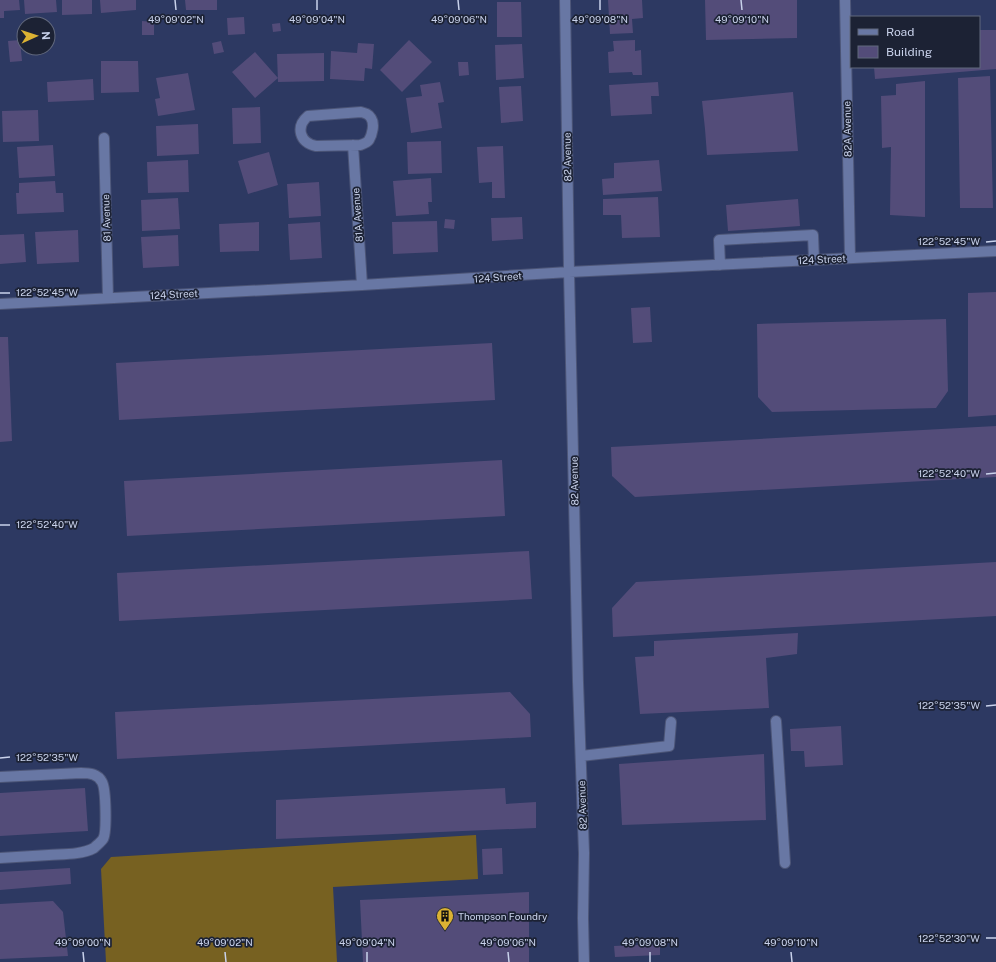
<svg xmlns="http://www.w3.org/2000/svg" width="996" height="962" font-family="'Public Sans',sans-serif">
<rect width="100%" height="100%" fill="#2d3962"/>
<path fill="#776121" d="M 476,835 L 478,879 L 333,887 L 337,962 L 106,962 L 101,869 L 111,857 Z"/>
<path fill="#534c79" d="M 0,0 L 19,0 L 20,10 L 4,11 L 4,18 L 0,18 Z
M 24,0 L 56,0 L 57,12 L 25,14 Z
M 62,0 L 92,0 L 92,14 L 62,15 Z
M 100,0 L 136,0 L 136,10 L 101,13 Z
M 185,0 L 217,0 L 217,10 L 186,10 Z
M 608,0 L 642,0 L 643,18 L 632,19 L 633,33 L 610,34 Z
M 705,0 L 797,0 L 797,38 L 706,40 Z
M 497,2 L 521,2 L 522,37 L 497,37 Z
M 244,17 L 245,34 L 228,35 L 227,18 Z
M 142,21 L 154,22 L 154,35 L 142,35 Z
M 280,23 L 281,31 L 273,32 L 272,24 Z
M 979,30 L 996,30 L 996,69 L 875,79 L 874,67 L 979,67 Z
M 20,40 L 22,61 L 10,62 L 8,41 Z
M 409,40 L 432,62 L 402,92 L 380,70 Z
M 635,40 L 635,51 L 641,50 L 642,75 L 633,75 L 632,72 L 609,73 L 608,52 L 614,51 L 613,41 Z
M 221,41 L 224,52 L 214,54 L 212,43 Z
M 358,43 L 374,44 L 372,69 L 365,68 L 364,81 L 330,79 L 331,51 L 357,53 Z
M 522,44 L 524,78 L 496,80 L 495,45 Z
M 255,52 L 278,78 L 255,98 L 232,72 Z
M 324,53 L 324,81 L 278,82 L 277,54 Z
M 101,61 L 138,61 L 139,92 L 101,93 Z
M 458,62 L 468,62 L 469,75 L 459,76 Z
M 188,73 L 195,110 L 158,116 L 155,99 L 160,98 L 156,78 Z
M 990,76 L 993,208 L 960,208 L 958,78 Z
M 93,79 L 94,100 L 48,102 L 47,82 Z
M 925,81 L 925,217 L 890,215 L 891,147 L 882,148 L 881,96 L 896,95 L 896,84 Z
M 440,82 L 444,102 L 438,103 L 442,128 L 411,133 L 406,98 L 422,96 L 420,85 Z
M 658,82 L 659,96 L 651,96 L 652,114 L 611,116 L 609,85 Z
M 521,86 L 523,121 L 501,123 L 499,87 Z
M 793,92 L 798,151 L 707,155 L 705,129 L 702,101 Z
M 260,107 L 261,143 L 233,144 L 232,108 Z
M 38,110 L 39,141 L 3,142 L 2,111 Z
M 198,124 L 199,154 L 157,156 L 156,126 Z
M 441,141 L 442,173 L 408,174 L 407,142 Z
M 53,145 L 55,176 L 19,178 L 17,147 Z
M 503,146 L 505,198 L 492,198 L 492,182 L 479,183 L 477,147 Z
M 269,152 L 278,185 L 248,194 L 238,161 Z
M 188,160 L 189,192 L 148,193 L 147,162 Z
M 659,160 L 662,191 L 603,195 L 602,179 L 614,178 L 614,163 Z
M 431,178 L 432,202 L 428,202 L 429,214 L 396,216 L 393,181 Z
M 55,181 L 56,193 L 63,193 L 64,212 L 17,214 L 16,193 L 19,193 L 19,183 Z
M 319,182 L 321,216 L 289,218 L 287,184 Z
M 658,197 L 660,237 L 622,238 L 621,215 L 603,215 L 603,199 Z
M 178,198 L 180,229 L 142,231 L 141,200 Z
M 798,199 L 800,226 L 728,231 L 726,205 Z
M 522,217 L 523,239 L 492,241 L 491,218 Z
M 445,219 L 455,220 L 454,229 L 444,228 Z
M 437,221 L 438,252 L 393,254 L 392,222 Z
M 259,222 L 259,251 L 220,252 L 219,224 Z
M 320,222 L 322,258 L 290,260 L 288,224 Z
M 78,230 L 79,262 L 37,264 L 35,232 Z
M 24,234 L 26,262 L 0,264 L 0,235 Z
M 178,235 L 179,266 L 143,268 L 141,237 Z
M 996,292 L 996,415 L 968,417 L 968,293 Z
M 650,307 L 652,342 L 633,343 L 631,308 Z
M 946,319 L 948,391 L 936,408 L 772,412 L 758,397 L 757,324 Z
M 0,337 L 8,337 L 12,441 L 0,442 Z
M 492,343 L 495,400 L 119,420 L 116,363 Z
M 996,426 L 996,477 L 635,497 L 612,476 L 611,447 Z
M 502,460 L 505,516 L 127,536 L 124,481 Z
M 529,551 L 532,599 L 119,621 L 117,573 Z
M 996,562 L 996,616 L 613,637 L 612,608 L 636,582 Z
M 798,633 L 797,654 L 766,658 L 769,708 L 640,714 L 635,657 L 654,656 L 654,641 Z
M 510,692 L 530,714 L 531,737 L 117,759 L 115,712 Z
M 841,726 L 843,765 L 805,767 L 804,751 L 791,751 L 790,729 Z
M 764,754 L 766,820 L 622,825 L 619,764 Z
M 85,788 L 88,831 L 0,836 L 0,793 Z
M 505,788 L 506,804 L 536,802 L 536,828 L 276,839 L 276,800 Z
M 502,848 L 503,874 L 483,875 L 482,849 Z
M 70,868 L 71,884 L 0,890 L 0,872 Z
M 529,892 L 529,962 L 363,962 L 360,900 Z
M 53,901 L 63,912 L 68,956 L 0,959 L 0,904 Z
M 660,944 L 660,955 L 615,957 L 614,946 Z"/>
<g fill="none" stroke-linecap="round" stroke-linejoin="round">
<g stroke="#4c5577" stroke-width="12">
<path id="minor" d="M 565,0 L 569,272 L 578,682 L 584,853 L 583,918 L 584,962
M 845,0 L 850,258
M 361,112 C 365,113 369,114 371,118 C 375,124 372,135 369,140 C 367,143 363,144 360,145 L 316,146 C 300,143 295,127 308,116 Z
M 104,138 L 108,298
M 353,145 L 362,285
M 720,265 L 719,240 L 813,235 L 814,260
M 0,304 L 362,285 L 569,272 L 996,251
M 776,721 L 785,863
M 581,756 L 669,746 L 671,722
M 0,777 L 81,773 C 90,773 98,774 102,782 C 106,789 107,833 103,839 C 101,842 96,846 94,848 C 81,855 63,854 49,855 C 33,856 16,857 0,858"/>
</g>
<use href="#minor" stroke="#6877a4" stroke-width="10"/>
</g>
<path fill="none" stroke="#c9d2eb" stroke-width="1.5" d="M 175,0 L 176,10M 317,0 L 317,10M 458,0 L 459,10M 600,0 L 600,10M 741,0 L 742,10M 986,242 L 996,241M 0,293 L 10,293M 986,474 L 996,473M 0,525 L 10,525M 986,706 L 996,705M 0,758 L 10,757M 986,938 L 996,938M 83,952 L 84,962M 225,952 L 226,962M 367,952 L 367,962M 508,952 L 509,962M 650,952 L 650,962M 791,952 L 792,962"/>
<defs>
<g id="building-pin" transform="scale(0.9)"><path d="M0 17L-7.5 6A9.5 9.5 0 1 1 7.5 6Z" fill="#dbb233" stroke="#1c2234"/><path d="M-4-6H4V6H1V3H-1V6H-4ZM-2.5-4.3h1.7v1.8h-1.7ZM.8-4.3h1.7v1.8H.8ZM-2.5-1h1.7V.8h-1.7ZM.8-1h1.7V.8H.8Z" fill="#111"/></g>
</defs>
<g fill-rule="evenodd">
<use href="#building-pin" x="445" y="916"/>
</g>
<g text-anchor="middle" stroke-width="3.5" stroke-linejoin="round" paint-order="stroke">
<g font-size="10" fill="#c9d2eb" stroke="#1c2234">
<text transform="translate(847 129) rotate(-91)" y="4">82A Avenue</text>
<text transform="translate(567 157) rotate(-91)" y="4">82 Avenue</text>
<text transform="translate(357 215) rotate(-94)" y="4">81A Avenue</text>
<text transform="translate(106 218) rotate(-92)" y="4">81 Avenue</text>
<text transform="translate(822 259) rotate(-3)" y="4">124 Street</text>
<text transform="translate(498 277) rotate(-4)" y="4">124 Street</text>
<text transform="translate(174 294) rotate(-3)" y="4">124 Street</text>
<text transform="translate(574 481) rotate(-91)" y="4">82 Avenue</text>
<text transform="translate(582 805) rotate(-92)" y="4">82 Avenue</text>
</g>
<g font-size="10" fill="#c9d2eb" stroke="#1c2234" text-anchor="start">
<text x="458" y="920">Thompson Foundry</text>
</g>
</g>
<g font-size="10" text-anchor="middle" fill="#c9d2eb" stroke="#1c2234" stroke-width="3.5" stroke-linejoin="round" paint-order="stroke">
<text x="176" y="23">49°09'02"N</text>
<text x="317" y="23">49°09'04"N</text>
<text x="459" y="23">49°09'06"N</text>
<text x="600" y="23">49°09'08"N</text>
<text x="742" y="23">49°09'10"N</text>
<text x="949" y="245">122°52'45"W</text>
<text x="47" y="296">122°52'45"W</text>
<text x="949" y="477">122°52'40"W</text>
<text x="47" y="528">122°52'40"W</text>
<text x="949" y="709">122°52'35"W</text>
<text x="47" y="761">122°52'35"W</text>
<text x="949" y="942">122°52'30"W</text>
<text x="83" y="946">49°09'00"N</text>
<text x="225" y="946">49°09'02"N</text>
<text x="367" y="946">49°09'04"N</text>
<text x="508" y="946">49°09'06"N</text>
<text x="650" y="946">49°09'08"N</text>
<text x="791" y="946">49°09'10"N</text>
</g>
<rect x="850" y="16" width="130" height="52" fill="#1c2234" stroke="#61687d"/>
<rect x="858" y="29" width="20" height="6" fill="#6877a4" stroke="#61687d"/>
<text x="886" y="36" font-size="12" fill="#c9d2eb">Road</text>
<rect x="858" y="46" width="20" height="12" fill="#534c79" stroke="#61687d"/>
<text x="886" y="56" font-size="12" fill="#c9d2eb">Building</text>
<g transform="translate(36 36) rotate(87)"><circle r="19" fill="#1c2234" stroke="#61687d"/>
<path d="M0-3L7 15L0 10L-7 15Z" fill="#dbb233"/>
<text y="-6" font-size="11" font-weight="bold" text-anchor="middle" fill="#c9d2eb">N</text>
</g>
</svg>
